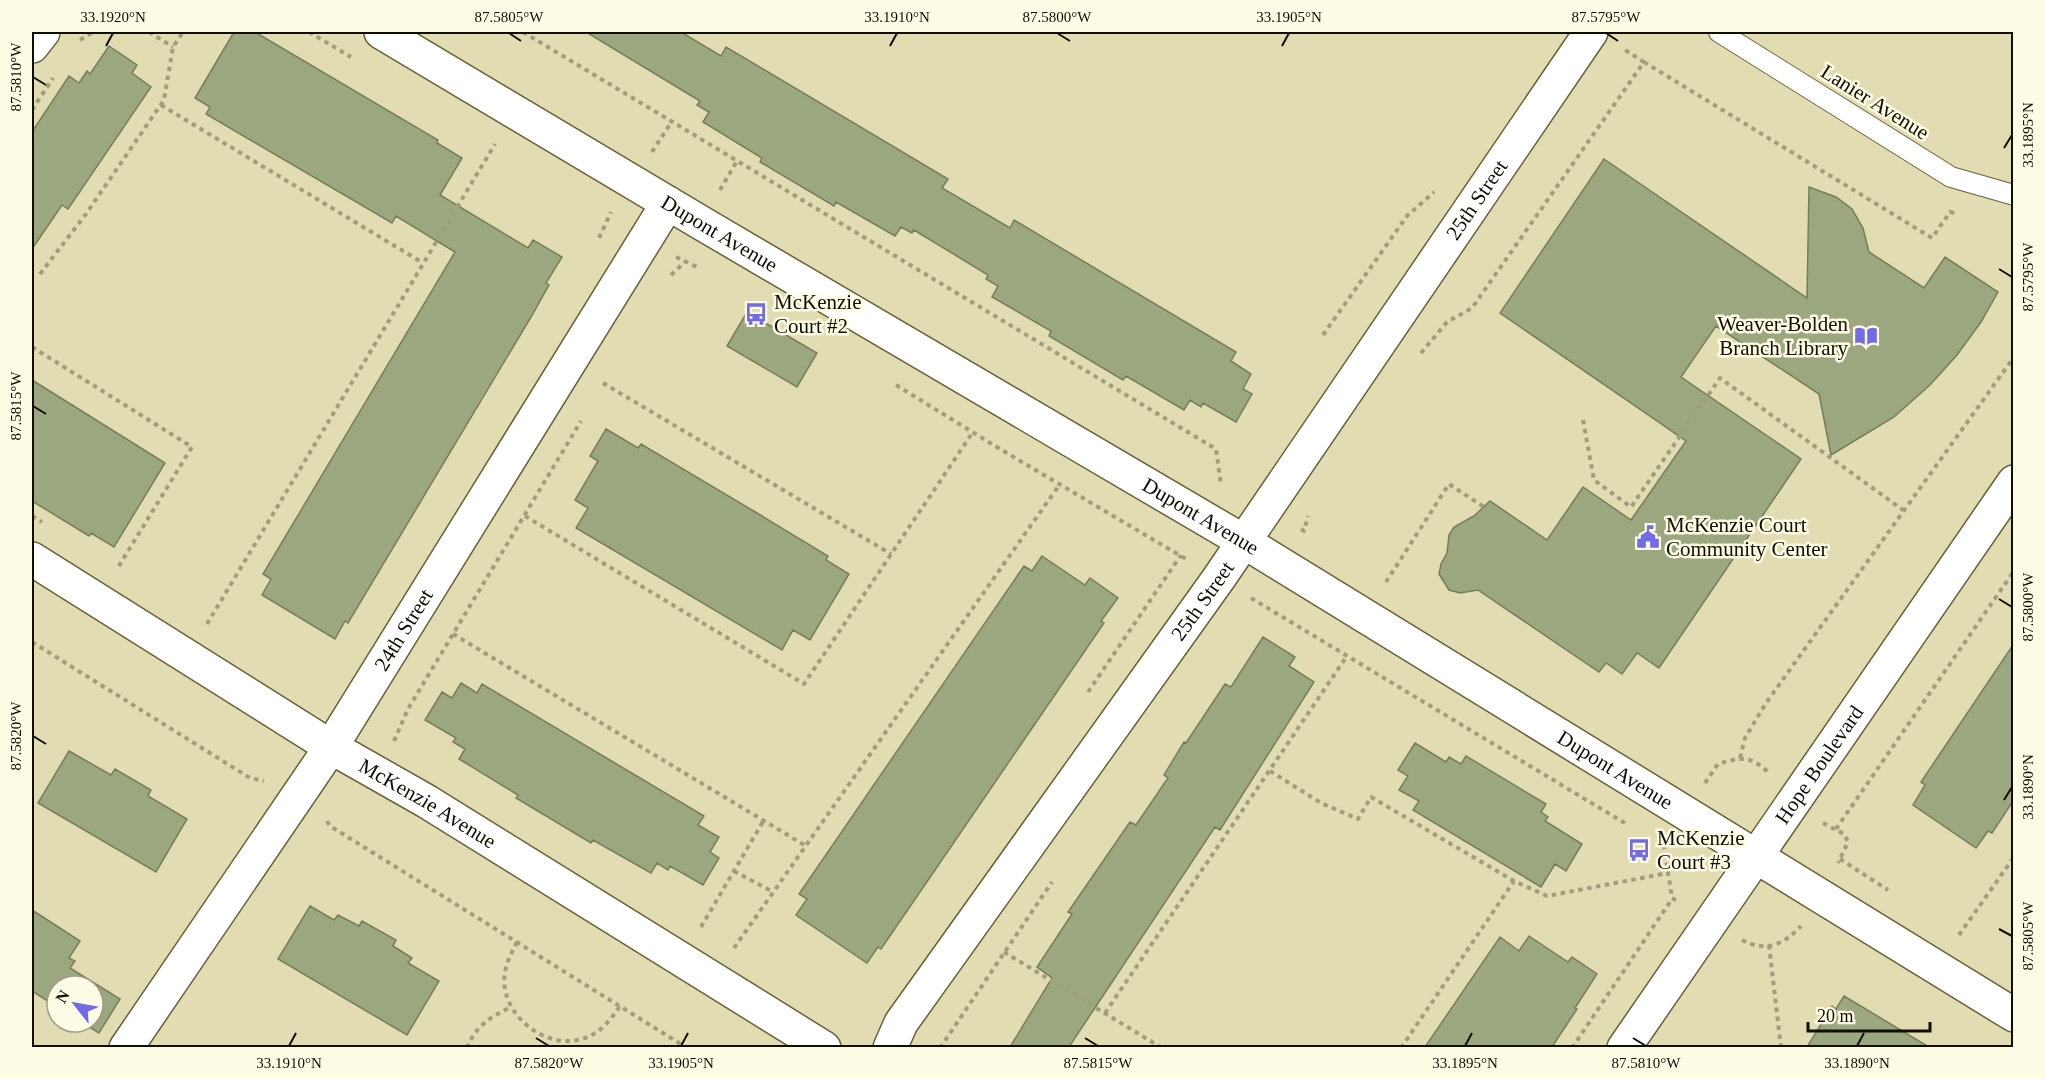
<svg xmlns="http://www.w3.org/2000/svg" width="2045" height="1079" font-family="Georgia,serif">
<rect width="100%" height="100%" fill="#e1dcb1"/>
<path fill="#9ba77f" stroke="#747f59" stroke-width="1.5" d="M 234,32 L 255,32 L 438,140 L 437,143 L 462,158 L 440,195 L 528,248 L 533,240 L 562,257 L 546,283 L 549,285 L 531,317 L 348,623 L 345,621 L 335,639 L 262,595 L 271,579 L 263,574 L 455,252 L 396,216 L 392,223 L 206,114 L 210,107 L 195,98 Z
M 586,32 L 681,32 L 721,56 L 726,47 L 948,179 L 942,188 L 1010,228 L 1014,220 L 1236,352 L 1231,361 L 1251,374 L 1243,389 L 1252,394 L 1236,422 L 1203,403 L 1201,407 L 1190,400 L 1184,410 L 1126,376 L 1123,380 L 1049,336 L 1051,331 L 992,297 L 998,286 L 986,279 L 988,275 L 914,230 L 912,233 L 901,227 L 895,236 L 836,202 L 834,206 L 760,162 L 762,158 L 703,122 L 709,112 L 697,105 L 700,101 Z
M 109,46 L 137,65 L 132,73 L 151,87 L 68,209 L 62,205 L 32,249 L 32,132 L 69,76 L 79,83 L 87,71 L 90,74 Z
M 1604,159 L 1807,298 L 1809,187 L 1836,197 L 1852,209 L 1863,228 L 1869,252 L 1924,288 L 1945,257 L 1998,292 L 1981,322 L 1957,355 L 1930,385 L 1894,417 L 1831,455 L 1819,394 L 1716,326 L 1681,377 L 1801,459 L 1659,668 L 1637,653 L 1622,674 L 1606,663 L 1599,672 L 1478,590 L 1460,593 L 1449,590 L 1439,574 L 1441,564 L 1447,553 L 1449,535 L 1454,527 L 1474,516 L 1490,501 L 1547,540 L 1583,487 L 1631,520 L 1686,441 L 1500,313 Z
M 747,312 L 817,353 L 797,387 L 727,346 Z
M 32,380 L 165,463 L 114,547 L 91,533 L 89,536 L 32,501 Z
M 606,429 L 638,448 L 641,444 L 757,513 L 828,556 L 826,560 L 849,574 L 810,640 L 793,630 L 782,650 L 576,528 L 588,508 L 575,500 L 598,461 L 590,456 Z
M 1042,556 L 1085,585 L 1090,578 L 1118,598 L 1101,621 L 1104,623 L 881,949 L 878,947 L 867,963 L 796,915 L 807,899 L 799,894 L 1024,566 L 1032,571 Z
M 1263,637 L 1295,657 L 1289,666 L 1314,682 L 1220,830 L 1215,827 L 1069,1047 L 1010,1047 L 1052,978 L 1037,967 L 1072,914 L 1068,912 L 1130,822 L 1136,825 L 1168,778 L 1164,775 L 1184,742 L 1186,743 L 1225,684 L 1231,687 Z
M 2013,645 L 2013,801 L 1992,833 L 1988,831 L 1976,848 L 1913,805 L 1925,785 L 1921,782 Z
M 461,683 L 477,693 L 482,684 L 704,816 L 698,825 L 719,837 L 710,852 L 719,858 L 703,885 L 670,866 L 668,870 L 657,863 L 651,873 L 593,840 L 591,843 L 516,798 L 518,795 L 459,759 L 465,749 L 453,742 L 456,738 L 425,720 L 442,692 L 452,698 Z
M 1415,743 L 1446,762 L 1449,757 L 1461,764 L 1466,756 L 1546,804 L 1541,812 L 1548,817 L 1545,821 L 1582,844 L 1566,871 L 1555,864 L 1541,887 L 1413,810 L 1419,801 L 1399,790 L 1408,776 L 1398,770 Z
M 69,751 L 111,775 L 115,769 L 151,790 L 148,796 L 187,819 L 156,872 L 38,803 Z
M 310,906 L 334,920 L 338,915 L 359,926 L 362,921 L 396,940 L 393,946 L 412,958 L 408,963 L 439,981 L 407,1035 L 278,959 Z
M 32,910 L 80,941 L 69,958 L 75,961 L 70,968 L 120,999 L 99,1033 L 81,1022 L 93,1022 L 93,986 L 57,986 L 57,1007 L 32,991 Z
M 1529,936 L 1568,962 L 1572,957 L 1597,974 L 1575,1008 L 1577,1009 L 1552,1047 L 1425,1047 L 1500,937 L 1519,951 Z
M 1844,996 L 1929,1047 L 1807,1047 L 1832,1006 L 1836,1009 Z"/>
<g fill="none" stroke-linecap="round" stroke-linejoin="round">
<g stroke="#67613a" stroke-width="22">
<path id="lane" d="M 1719,32 L 1951,177 L 2014,195"/>
</g>
<g stroke="#67613a" stroke-width="36">
<g id="street">
<path id="s1" d="M 381,32 L 703,224 L 1243,541 L 2014,1015"/>
<path d="M 32,46 L 43,32"/>
<path id="s2" d="M 32,559 L 331,747 L 426,801 L 824,1048"/>
<path id="s3" d="M 126,1048 L 331,747 L 668,203"/>
<path id="s4" d="M 890,1048 L 901,1023 L 1219,578 L 1591,32"/>
<path id="s5" d="M 1624,1048 L 2014,482"/>
</g>
</g>
<path stroke="#a29e7c" stroke-width="4" stroke-dasharray="4.5 4.5" stroke-linecap="butt" d="M 149,32 L 173,47
M 309,32 L 351,57
M 523,32 L 1216,449 L 1221,485
M 80,40 L 93,32
M 1644,62 L 1932,238 L 1950,212 L 1957,214
M 161,105 L 423,263
M 32,110 L 53,78
M 652,152 L 672,121
M 720,190 L 737,161
M 599,238 L 611,212
M 676,257 L 697,267
M 40,274 L 86,214 L 164,100 L 173,47 L 183,32
M 671,275 L 685,262
M 1323,335 L 1407,216 L 1434,192
M 32,347 L 192,447 L 117,569
M 1421,353 L 1447,322 L 1472,308 L 1644,62 L 1622,48
M 603,383 L 891,554
M 896,385 L 1000,449 L 1186,559
M 1583,420 L 1594,480 L 1631,507 L 1720,378 L 1903,510
M 32,516 L 42,522
M 525,516 L 804,684 L 973,432
M 1301,529 L 1304,531 L 1308,516
M 1386,582 L 1449,484 L 1484,507
M 1251,598 L 1628,825
M 207,624 L 495,144
M 453,634 L 806,846
M 32,642 L 250,778 L 264,781
M 1088,692 L 1181,555
M 394,741 L 408,709 L 581,421
M 1740,758 L 1745,738 L 1766,703 L 2014,357
M 1270,771 L 1321,803 L 1358,819 L 1371,797 L 1514,881 L 1547,896 L 1668,873
M 1705,783 L 1718,764 C 1741,757 1750,755 1769,773
M 327,821 L 330,826 L 687,1048
M 1823,823 L 1844,834 L 1848,842 L 1838,863
M 1836,829 L 2014,571
M 1662,846 L 1664,847 L 1672,898 L 1679,902
M 1840,859 L 1888,890
M 734,871 L 773,892
M 701,927 L 764,820
M 1959,935 L 2014,857
M 1742,940 C 1767,953 1784,944 1801,926
M 517,942 C 512,952 507,961 505,972 C 498,1011 541,1048 578,1040 C 598,1036 609,1022 620,1006
M 1769,945 L 1781,1048
M 734,948 L 1060,484
M 1004,952 L 1162,1048
M 1105,1013 L 1347,656
M 467,1048 C 476,1025 491,1017 511,1007
M 940,1048 L 1052,882
M 1401,1048 L 1514,881
M 1572,1048 L 1672,899"/>
<use href="#lane" stroke="#fff" stroke-width="20"/>
<use href="#street" stroke="#fff" stroke-width="33"/>
</g>
<path fill="none" stroke="#100e01" stroke-width="2" d="M 509,33 L 521,41M 1057,33 L 1070,41M 1606,33 L 1618,41M 106,46 L 113,33M 890,46 L 897,33M 1282,46 L 1289,33M 33,77 L 46,85M 2004,148 L 2012,135M 1999,269 L 2012,277M 33,406 L 46,414M 1999,599 L 2012,607M 33,736 L 46,744M 2004,800 L 2012,787M 1999,929 L 2012,936M 536,1038 L 549,1046M 1085,1038 L 1098,1046M 1633,1038 L 1646,1046M 289,1046 L 296,1033M 681,1046 L 688,1033M 1465,1046 L 1472,1033M 1857,1046 L 1864,1033"/>
<defs>
<g id="bus-bare" transform="scale(1.8)"><path d="M-5-6H5V4H4V6H2V4H-2V6H-4V4H-5ZM-3.5-4V0h7V-4ZM-3.5 1.2v1.5H-2V1.2ZM2 1.2v1.5H3.5V1.2Z" fill="#716be6" stroke="#fffce6" stroke-width="2.5" paint-order="stroke"/></g>
<g id="library-bare" transform="scale(1.8)"><path d="M-6-4Q-3-5.5-.7-3.5V5Q-3 3-6 4ZM6-4Q3-5.5 .7-3.5V5Q3 3 6 4Z" fill="#716be6" stroke="#fffce6" stroke-width="2.5" paint-order="stroke"/></g>
<g id="civic-bare" transform="scale(1.8)"><path d="M-.6-6.5H3V-4.5H.6V-3L4-1V1h2V6H-6V1h2V-1L-.6-3ZM-1.2 2.5V6h2.4V2.5Z" fill="#716be6" stroke="#fffce6" stroke-width="2.5" paint-order="stroke"/></g>
</defs>
<g fill-rule="evenodd">
<use href="#bus-bare" x="756" y="314"/>
<use href="#library-bare" x="1866" y="336"/>
<use href="#civic-bare" x="1648" y="537"/>
<use href="#bus-bare" x="1639" y="850"/>
</g>
<g text-anchor="middle" stroke-width="5" stroke-linejoin="round" paint-order="stroke">
<g font-size="21" fill="#100e01" stroke="#fffce6">
<text transform="translate(1875 102) rotate(32)" y="7">Lanier Avenue</text>
<text dy="7" stroke="none"><textPath href="#s4" startOffset="1032">25th Street</textPath></text>
<text dy="7" stroke="none"><textPath href="#s1" startOffset="394">Dupont Avenue</textPath></text>
<text dy="7" stroke="none"><textPath href="#s1" startOffset="952">Dupont Avenue</textPath></text>
<text dy="7" stroke="none"><textPath href="#s4" startOffset="546">25th Street</textPath></text>
<text dy="7" stroke="none"><textPath href="#s3" startOffset="502">24th Street</textPath></text>
<text dy="7" stroke="none"><textPath href="#s5" startOffset="344">Hope Boulevard</textPath></text>
<text dy="7" stroke="none"><textPath href="#s1" startOffset="1438">Dupont Avenue</textPath></text>
<text dy="7" stroke="none"><textPath href="#s2" startOffset="465">McKenzie Avenue</textPath></text>
</g>
<g font-size="21" fill="#100e01" stroke="#fffce6" text-anchor="start">
<text x="774" y="309">McKenzie<tspan x="774" dy="24">Court #2</tspan></text>
<text x="1848" y="331" text-anchor="end">Weaver-Bolden<tspan x="1848" dy="24">Branch Library</tspan></text>
<text x="1666" y="532">McKenzie Court<tspan x="1666" dy="24">Community Center</tspan></text>
<text x="1657" y="845">McKenzie<tspan x="1657" dy="24">Court #3</tspan></text>
</g>
</g>
<rect width="2045" height="1079" fill="none" stroke="#fffce6" stroke-width="66"/>
<g transform="translate(75 1004) rotate(301)"><circle r="28" fill="#fffce6" stroke="#9f9d8a" stroke-width="1.5"/>
<path d="M0-4.5L10 22L0 15L-10 22Z" fill="#716be6"/>
<text y="-9" font-size="16" font-weight="bold" text-anchor="middle" fill="#100e01">N</text>
</g>
<path d="M1808 1022v9h122v-9" fill="none" stroke="#100e01" stroke-width="3"/>
<text x="1817" y="1022" font-size="18" fill="#100e01" stroke="#fffce6" stroke-width="4.5" paint-order="stroke">20 m</text>
<rect x="33" y="33" width="1979" height="1013" fill="none" stroke="#100e01" stroke-width="2"/>
<g font-size="15" text-anchor="middle" fill="#100e01">
<text x="113" y="22">33.1920°N</text>
<text x="509" y="22">87.5805°W</text>
<text x="897" y="22">33.1910°N</text>
<text x="1057" y="22">87.5800°W</text>
<text x="1289" y="22">33.1905°N</text>
<text x="1606" y="22">87.5795°W</text>
<text transform="translate(16 77) rotate(-90)" y="5">87.5810°W</text>
<text transform="translate(2028 135) rotate(-90)" y="5">33.1895°N</text>
<text transform="translate(2028 277) rotate(-90)" y="5">87.5795°W</text>
<text transform="translate(16 406) rotate(-90)" y="5">87.5815°W</text>
<text transform="translate(2028 607) rotate(-90)" y="5">87.5800°W</text>
<text transform="translate(16 736) rotate(-90)" y="5">87.5820°W</text>
<text transform="translate(2028 787) rotate(-90)" y="5">33.1890°N</text>
<text transform="translate(2028 936) rotate(-90)" y="5">87.5805°W</text>
<text x="289" y="1068">33.1910°N</text>
<text x="549" y="1068">87.5820°W</text>
<text x="681" y="1068">33.1905°N</text>
<text x="1098" y="1068">87.5815°W</text>
<text x="1465" y="1068">33.1895°N</text>
<text x="1646" y="1068">87.5810°W</text>
<text x="1857" y="1068">33.1890°N</text>
</g>
</svg>
